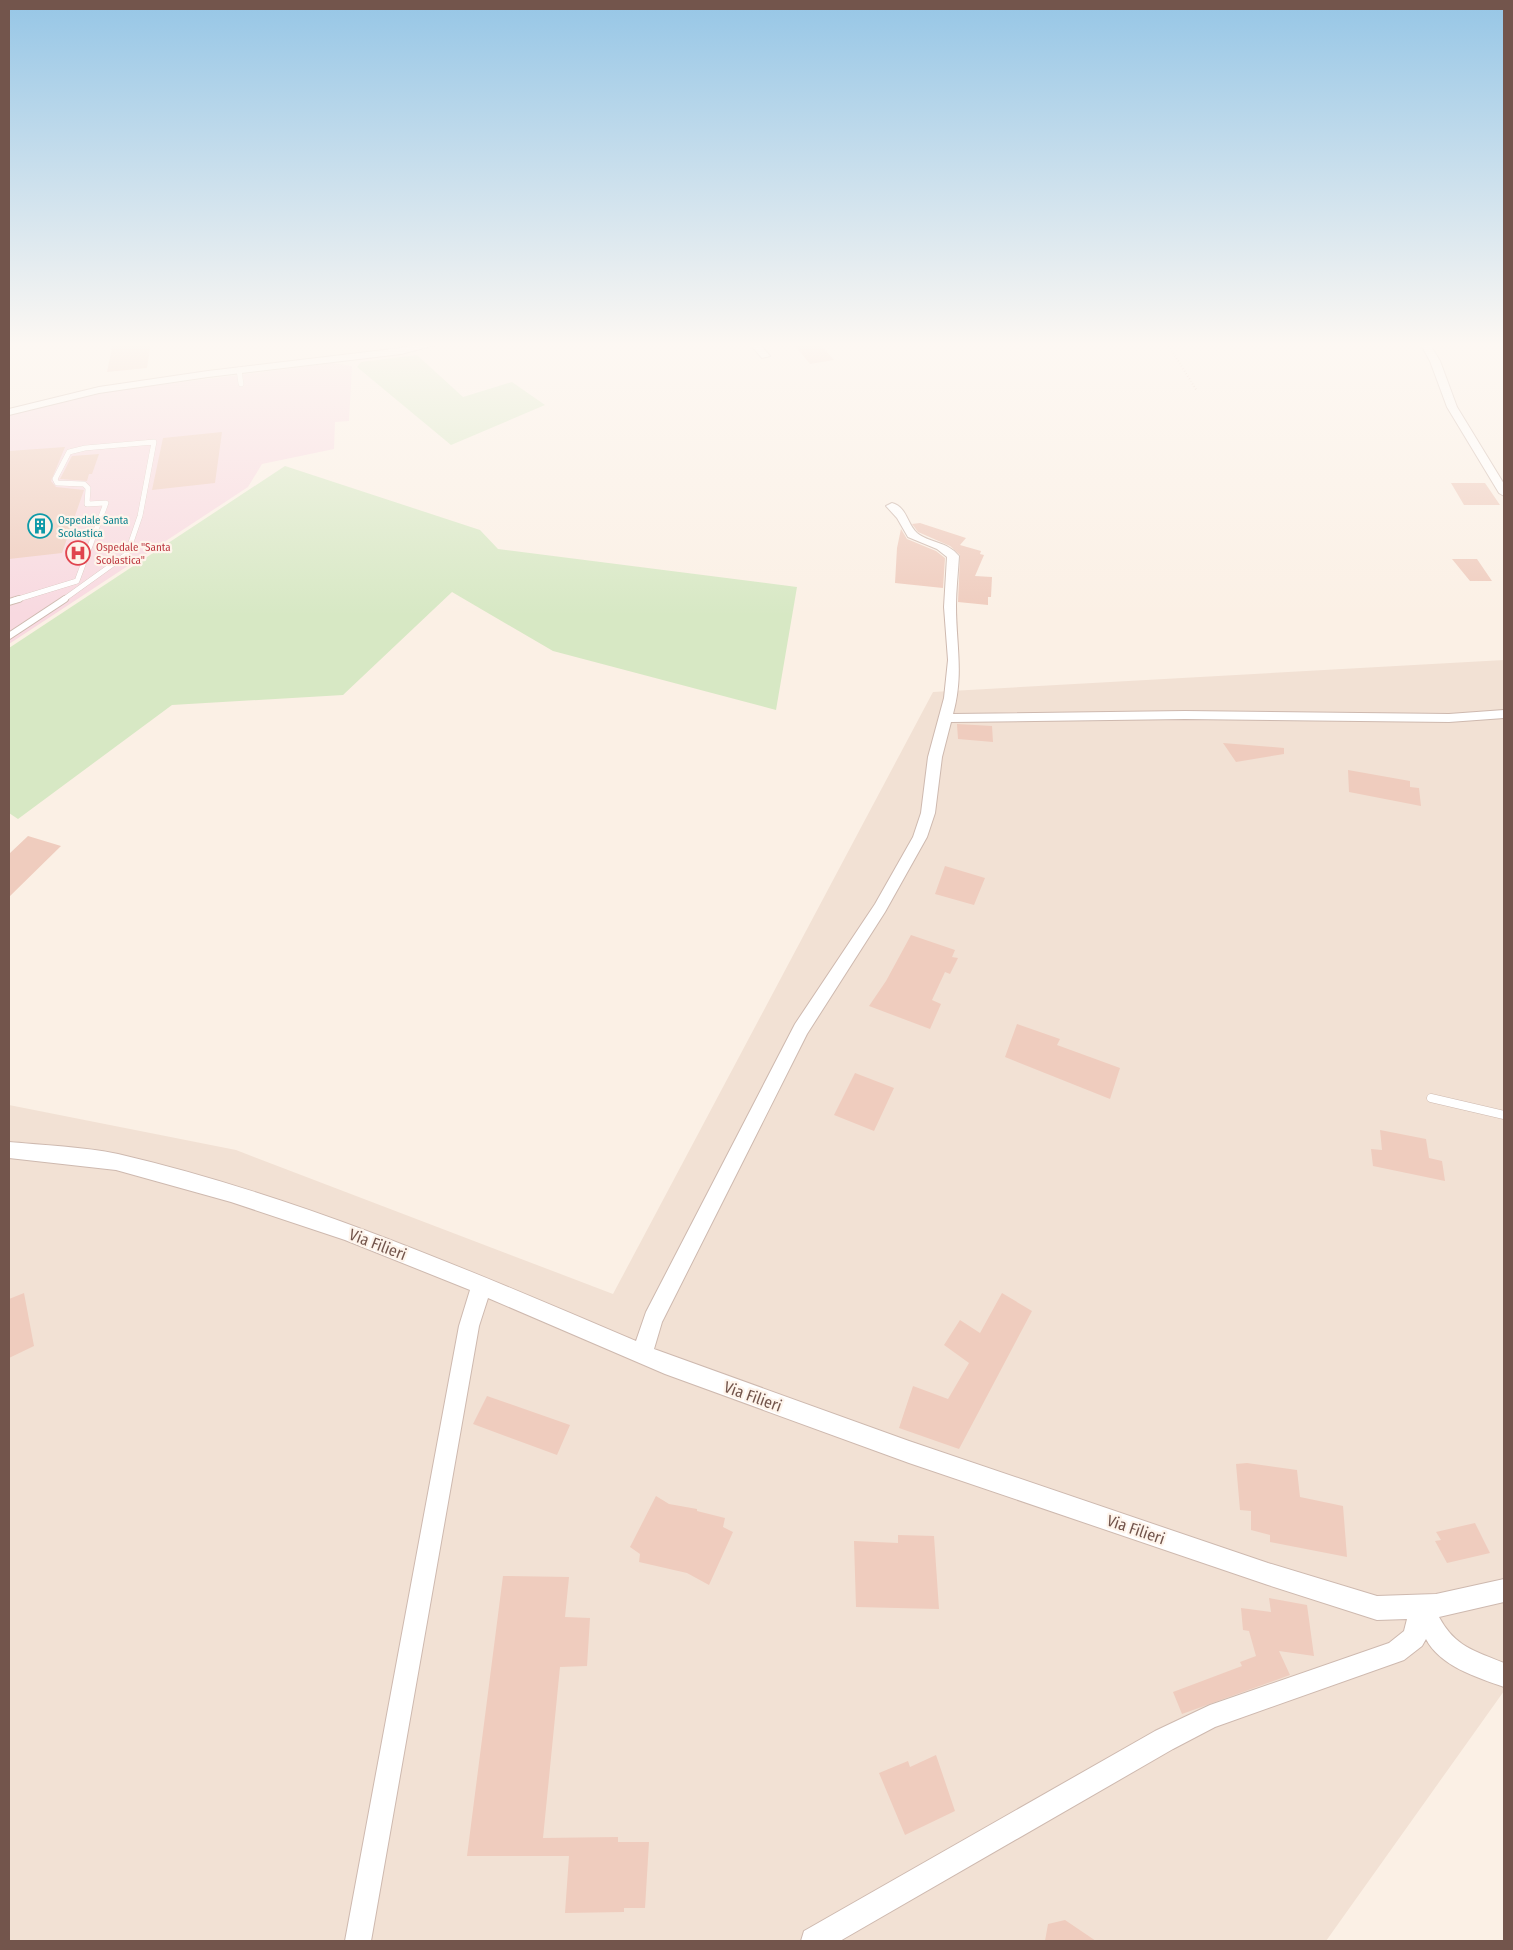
<svg xmlns="http://www.w3.org/2000/svg" width="1513" height="1950" font-family="'Fira Sans Condensed',sans-serif">
<rect width="100%" height="100%" fill="#fbf0e5"/>
<path fill="#f2e1d4" d="M 1504,660 L 1504,1691 L 1326,1941 L 9,1941 L 9,1105 L 236,1150 L 613,1294 L 933,692 Z"/>
<path fill="#f8d9e0" d="M 333,363 L 352,366 L 349,421 L 335,422 L 334,449 L 262,464 L 248,487 L 9,644 L 9,415 L 87,394 Z"/>
<path fill="#d7e8c4" d="M 417,355 L 463,397 L 512,382 L 545,405 L 451,445 L 357,367 L 361,362 Z
M 285,466 L 480,530 L 498,549 L 797,587 L 776,710 L 553,651 L 452,592 L 343,695 L 172,705 L 18,819 L 9,813 L 9,648 Z"/>
<path fill="#efccbe" d="M 113,343 L 151,343 L 147,368 L 107,372 Z
M 793,343 L 819,343 L 834,360 L 810,364 Z
M 222,432 L 215,483 L 152,490 L 163,438 Z
M 65,447 L 51,481 L 56,487 L 84,490 L 62,553 L 9,559 L 9,451 Z
M 99,454 L 92,474 L 89,474 L 87,481 L 60,479 L 72,456 Z
M 1451,483 L 1485,483 L 1500,505 L 1464,505 Z
M 920,523 L 966,538 L 960,545 L 981,551 L 980,554 L 984,555 L 975,576 L 992,577 L 991,597 L 988,597 L 988,605 L 958,602 L 960,555 L 950,546 L 918,532 L 912,524 Z
M 901,529 L 907,539 L 936,551 L 945,558 L 943,588 L 895,583 L 897,548 Z
M 1452,559 L 1477,559 L 1492,581 L 1470,581 Z
M 957,724 L 992,726 L 993,742 L 958,739 Z
M 1223,743 L 1284,748 L 1284,754 L 1236,762 Z
M 1348,770 L 1410,781 L 1410,787 L 1419,788 L 1421,806 L 1349,792 Z
M 28,836 L 61,846 L 9,897 L 9,854 Z
M 945,866 L 985,878 L 974,905 L 935,894 Z
M 911,935 L 955,950 L 952,957 L 958,958 L 950,974 L 945,972 L 932,1000 L 941,1004 L 930,1029 L 869,1006 L 886,981 Z
M 1017,1024 L 1060,1039 L 1057,1045 L 1120,1068 L 1110,1099 L 1005,1057 Z
M 855,1073 L 894,1088 L 874,1131 L 834,1115 Z
M 1380,1130 L 1426,1139 L 1429,1158 L 1442,1161 L 1445,1181 L 1373,1166 L 1371,1149 L 1382,1150 Z
M 24,1293 L 34,1346 L 9,1358 L 9,1299 Z
M 1002,1293 L 1032,1311 L 959,1449 L 899,1428 L 913,1386 L 948,1399 L 969,1363 L 944,1345 L 960,1320 L 980,1333 Z
M 487,1396 L 570,1425 L 557,1455 L 473,1424 Z
M 1247,1463 L 1297,1470 L 1300,1497 L 1343,1506 L 1347,1557 L 1270,1542 L 1270,1535 L 1251,1530 L 1251,1511 L 1240,1510 L 1236,1464 Z
M 656,1496 L 669,1504 L 697,1509 L 697,1511 L 725,1518 L 723,1527 L 733,1532 L 709,1585 L 687,1573 L 639,1562 L 640,1554 L 630,1547 Z
M 1475,1523 L 1490,1553 L 1447,1563 L 1435,1541 L 1441,1540 L 1436,1532 Z
M 898,1535 L 934,1536 L 939,1609 L 856,1607 L 854,1541 L 898,1543 Z
M 503,1576 L 569,1577 L 565,1617 L 590,1618 L 587,1666 L 560,1667 L 543,1838 L 618,1837 L 618,1842 L 649,1842 L 645,1908 L 624,1908 L 624,1912 L 565,1913 L 569,1856 L 467,1856 Z
M 1269,1598 L 1307,1605 L 1314,1656 L 1279,1651 L 1290,1675 L 1182,1714 L 1173,1692 L 1242,1666 L 1240,1662 L 1256,1656 L 1249,1631 L 1243,1630 L 1241,1608 L 1271,1612 Z
M 936,1755 L 955,1811 L 905,1835 L 879,1773 L 908,1761 L 910,1767 Z
M 1065,1920 L 1096,1941 L 1045,1941 L 1048,1924 Z"/>
<g fill="none" stroke-linecap="round" stroke-linejoin="round">
<g stroke="#ceb9af" stroke-width="5.5">
<path id="lane-far2" d="M 239,370 L 241,384
M 15,600 L 77,581 L 106,503 L 87,504 L 88,488 L 84,484 L 57,483 L 55,479 L 69,452 L 85,448 L 154,442 L 140,516 L 127,554 L 63,600"/>
</g>
<g stroke="#ceb9af" stroke-width="8">
<path id="lane-far1" d="M 9,602 L 19,599
M 9,636 L 65,599"/>
</g>
<g stroke="#ceb9af" stroke-width="9">
<path id="lane" d="M 1431,1098 L 1504,1115"/>
</g>
<g stroke="#ceb9af" stroke-width="2">
<path id="street" d="M 425,343 L 443,343 L 401,354 L 208,377 L 99,393 L 9,415 L 9,409 L 99,387 L 208,371 L 401,348 Z
M 749,343 L 758,343 L 770,356 L 762,358 Z
M 1420,343 L 1429,343 L 1440,361 L 1457,407 L 1504,484 L 1504,496 L 1499,493 L 1447,407 L 1430,361 Z
M 892,503 C 907,507 907,524 917,533 C 929,543 947,541 959,556 C 958,573 956,590 956,606 C 956,645 964,674 953,714 L 1185,711 L 1449,714 L 1504,710 L 1504,718 L 1449,722 L 1185,719 L 951,722 L 942,757 L 935,813 L 927,837 L 885,912 L 807,1034 L 662,1322 L 654,1349 L 909,1441 L 1268,1563 L 1377,1596 L 1436,1594 L 1504,1579 L 1504,1602 L 1439,1617 C 1455,1647 1475,1651 1504,1663 L 1504,1687 C 1476,1677 1440,1666 1426,1639 L 1422,1646 L 1404,1660 L 1215,1727 L 1173,1749 L 840,1941 L 801,1941 L 804,1931 L 1155,1731 L 1210,1705 L 1389,1643 L 1404,1631 L 1407,1619 L 1377,1620 L 1268,1585 L 909,1463 L 665,1374 L 488,1298 L 479,1326 L 371,1941 L 345,1941 L 459,1326 L 470,1290 L 345,1240 L 231,1202 L 116,1170 L 9,1158 L 9,1142 C 42,1145 85,1147 118,1154 C 298,1196 467,1269 636,1341 L 646,1312 L 795,1024 L 875,904 L 913,837 L 921,813 L 928,757 L 944,698 L 948,660 L 944,607 L 947,557 L 937,549 L 908,537 L 897,518 L 886,506 Z"/>
</g>
<path stroke="#d4afa2" stroke-width="2" stroke-dasharray="0.5 2.5" stroke-linecap="butt" d="M 1167,343 L 1197,391"/>
<use href="#lane-far2" stroke="#fff" stroke-width="5"/>
<use href="#lane-far1" stroke="#fff" stroke-width="6"/>
<use href="#lane" stroke="#fff" stroke-width="8"/>
<use href="#street" fill="#fff" fill-rule="evenodd"/>
</g>
<linearGradient id="sky" x2="0" y2="1"><stop stop-color="#96c6e6"/><stop offset="0.56" stop-color="#fdf8f3"/><stop offset="1" stop-color="#fdf8f3" stop-opacity="0"/></linearGradient>
<rect width="1513" height="616" fill="url(#sky)"/>
<defs>
<g id="building-ring" transform="scale(1.25)"><circle r="9.5" fill="#fef4eb" stroke="#0f9aa8" stroke-width="1.5"/><path d="M-4-6H4V6H1V3H-1V6H-4ZM-2.5-4.3h1.7v1.8h-1.7ZM.8-4.3h1.7v1.8H.8ZM-2.5-1h1.7V.8h-1.7ZM.8-1h1.7V.8H.8Z" fill="#0f9aa8"/></g>
<g id="hospital-ring" transform="scale(1.25)"><circle r="9.5" fill="#fef4eb" stroke="#e0444e" stroke-width="1.5"/><path d="M-5-5h3v3.5h4V-5h3V5h-3V1.5h-4V5h-3Z" fill="#e0444e"/></g>
</defs>
<g fill-rule="evenodd">
<use href="#building-ring" x="40" y="526"/>
<use href="#hospital-ring" x="78" y="553"/>
</g>
<g text-anchor="middle" stroke-width="4.5" stroke-linejoin="round" paint-order="stroke">
<g font-size="11" fill="#0d838f" stroke="#fef4eb" text-anchor="start">
<text x="58" y="524">Ospedale Santa<tspan x="58" dy="13">Scolastica</tspan></text>
</g>
<g font-size="11" fill="#be3a42" stroke="#fef4eb" text-anchor="start">
<text x="96" y="551">Ospedale "Santa<tspan x="96" dy="13">Scolastica"</tspan></text>
</g>
<g font-size="16" fill="#73554c" stroke="#fef4eb">
<text transform="translate(378 1244) rotate(21)" y="6">Via Filieri</text>
<text transform="translate(753 1396) rotate(20)" y="6">Via Filieri</text>
<text transform="translate(1136 1529) rotate(19)" y="6">Via Filieri</text>
</g>
</g>
<rect width="1513" height="1950" fill="none" stroke="#73554c" stroke-width="20"/>
</svg>
